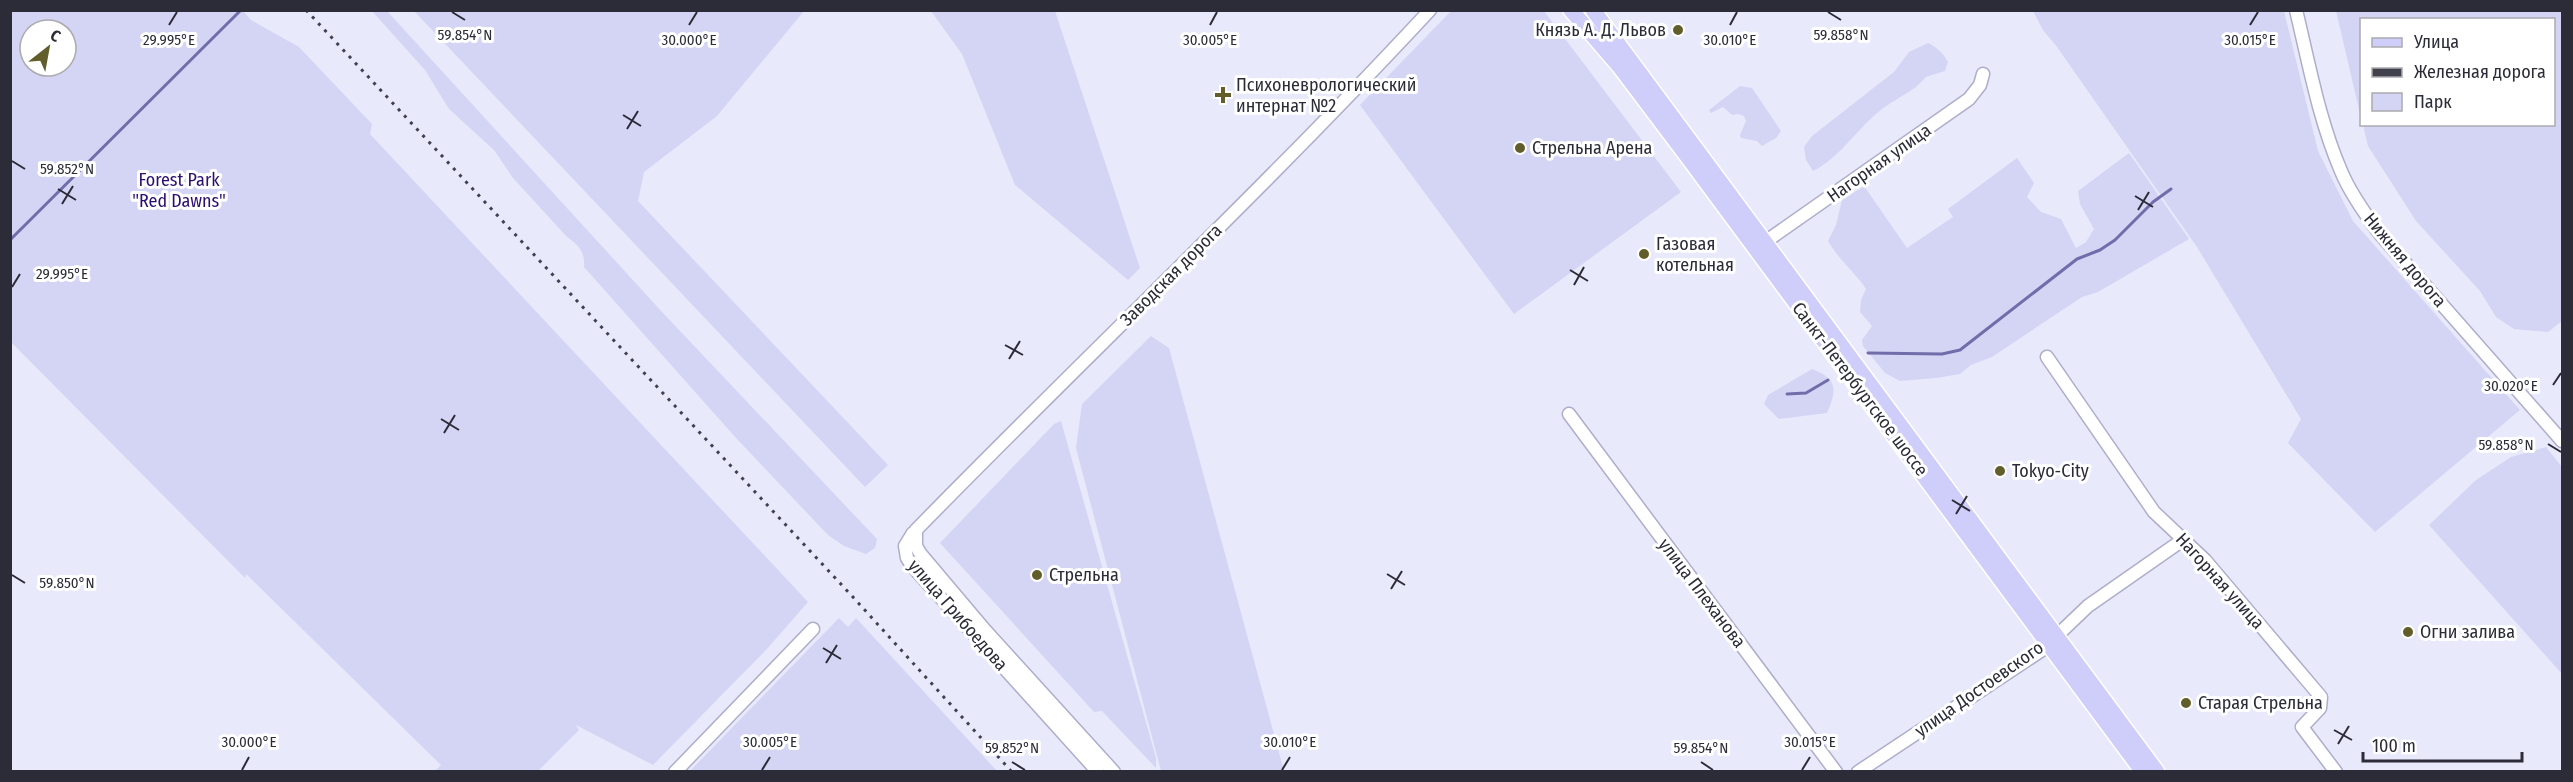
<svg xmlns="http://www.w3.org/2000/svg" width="2573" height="782" font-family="'Fira Sans Condensed',sans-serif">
<rect width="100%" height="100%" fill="#e9e9fc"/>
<path fill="#d4d4f5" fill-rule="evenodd" d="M 10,11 L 243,11 L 251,20 L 299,47 L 372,124 L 370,134 L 808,602 L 766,650 L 653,765 L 576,725 L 579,730 L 538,771 L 435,771 L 441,765 L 246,574 L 245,578 L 11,342 ZM 30,30 L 66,30 L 66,66 L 30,66 Z
M 372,11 L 387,11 L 663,313 L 877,539 L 875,548 L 866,554 L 844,546 L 828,535 L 736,438 L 584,267 C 585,252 579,245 567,237 L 513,178 L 494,150 L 449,109 L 425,70 Z
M 414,11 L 804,11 L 717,116 L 644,172 L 638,201 L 888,465 L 865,487 Z
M 931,11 L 1055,11 L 1140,268 L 1128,280 L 1015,185 L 962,54 Z
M 1451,11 L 1544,11 L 1681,192 L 1514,314 L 1360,105 Z
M 2033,11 L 2284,11 L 2318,151 L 2353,221 L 2520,410 L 2375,532 L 2288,443 L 2301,419 L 2197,247 L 2057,47 L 2043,30 Z
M 2336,11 L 2562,11 L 2562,321 L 2548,332 L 2514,329 L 2496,317 L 2480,291 L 2416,221 L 2368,146 L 2363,125 L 2554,124 L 2554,20 L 2362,20 L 2361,118 Z
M 1928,43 C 1937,47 1943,53 1948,62 L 1945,71 L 1926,77 L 1916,87 C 1903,96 1889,103 1877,113 C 1855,132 1839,158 1813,171 L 1806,160 L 1804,147 L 1812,136 L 1894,72 L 1909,52 Z
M 1740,86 L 1752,88 L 1781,131 L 1776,138 L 1762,146 L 1757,141 L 1741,138 L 1740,135 L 1746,121 L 1744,116 L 1738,114 L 1732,115 L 1723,107 L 1711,113 L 1709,110 Z
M 2129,153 L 2189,239 L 2098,292 L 2082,297 L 1992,357 L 1971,365 L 1960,374 L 1936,378 L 1900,381 L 1885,373 L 1863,346 L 1862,340 L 1872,326 L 1860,312 L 1861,300 L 1866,289 C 1854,271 1839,260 1828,241 L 1836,225 L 1842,200 L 1864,186 L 1907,248 L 1953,217 L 1948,209 L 2017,158 L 2034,183 L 2027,197 L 2041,212 L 2061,219 L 2076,248 L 2086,242 L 2094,229 L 2080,204 L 2078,191 Z
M 1151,336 L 1169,348 L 1284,771 L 1161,771 L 1076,448 L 1082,404 Z
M 1812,369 C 1838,379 1837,390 1827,413 L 1779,419 L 1764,404 L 1768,395 Z
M 1061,421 L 1156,758 L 1156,768 L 1102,711 L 1094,712 L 940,543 L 1054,424 Z
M 2546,447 L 2562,467 L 2562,674 L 2429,525 L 2476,480 L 2511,457 Z
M 839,618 L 848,627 L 856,618 L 997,771 L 690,771 Z"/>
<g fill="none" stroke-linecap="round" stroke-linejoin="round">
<path stroke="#716caa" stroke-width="3" d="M 10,240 L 241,10
M 1868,353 L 1942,354 L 1960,350 L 2077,259 L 2100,250 L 2115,240 L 2153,202 L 2171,189
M 1787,394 L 1806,393 L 1828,380"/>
<g stroke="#aeadcb" stroke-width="15">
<path id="minor" d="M 2296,10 C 2309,64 2319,120 2341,171 C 2350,193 2365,214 2380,234 L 2562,441
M 1765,242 L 1969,99 L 1980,85 L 1983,74
M 2047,357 L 2154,512 L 2205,560 L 2321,697 L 2320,708 L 2302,727 L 2336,772
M 1569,414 L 1836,772
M 916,531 L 916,546 L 920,553 L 985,630 L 1114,772
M 913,533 L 905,546 L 907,558 L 913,567 L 1098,772
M 911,539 L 916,530 C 1086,356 1264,189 1430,10
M 675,772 L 813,629
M 1858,772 L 2042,650 L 2088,606 L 2184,539"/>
</g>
<g stroke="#fff" stroke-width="18">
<path id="major" d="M 1571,10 L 1620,67 L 1690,160 L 2143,772
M 1593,10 L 2157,772"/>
</g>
<use href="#minor" stroke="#fff" stroke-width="12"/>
<use href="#major" stroke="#cfcdf9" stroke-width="15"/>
<path stroke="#41414d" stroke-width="3" stroke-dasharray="3 6" stroke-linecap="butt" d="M 306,10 L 852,596 L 1012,772"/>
</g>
<path fill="none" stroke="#2c2c38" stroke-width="2" d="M 452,12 L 465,20M 1828,12 L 1841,20M 169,25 L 177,12M 689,25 L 697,12M 1210,25 L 1217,12M 1730,25 L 1737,12M 2250,25 L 2258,12M 623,115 L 641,126M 627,129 L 638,111M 12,161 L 25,169M 58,189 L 76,200M 2135,196 L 2153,207M 62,204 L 73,186M 2138,210 L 2149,192M 1570,270 L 1588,281M 1574,285 L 1584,267M 12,287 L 20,274M 1005,345 L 1023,355M 1009,359 L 1020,341M 2553,385 L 2561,373M 441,419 L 459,430M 444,433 L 455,415M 2548,444 L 2561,452M 1952,500 L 1970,511M 1956,514 L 1967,496M 1387,574 L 1405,585M 12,575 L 25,583M 1391,589 L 1402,571M 823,648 L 841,659M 826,663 L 837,645M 2334,730 L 2352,740M 2338,744 L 2349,726M 1012,762 L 1025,770M 1701,762 L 1713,770M 242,770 L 249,757M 762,770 L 770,757M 1282,770 L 1290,757M 1802,770 L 1810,757"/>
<g fill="#615e2b" stroke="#fff" stroke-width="2">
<circle cx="1678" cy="30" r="6"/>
<path d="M1220 86h6v6h6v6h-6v6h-6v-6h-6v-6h6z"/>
<circle cx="1520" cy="148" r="6"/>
<circle cx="1644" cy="254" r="6"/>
<circle cx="2000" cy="471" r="6"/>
<circle cx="1037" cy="575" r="6"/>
<circle cx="2408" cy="632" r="6"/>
<circle cx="2186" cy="703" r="6"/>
</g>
<g text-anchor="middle" stroke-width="6" stroke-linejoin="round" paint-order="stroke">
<g font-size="18" fill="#2c2c38" stroke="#fff" text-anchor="start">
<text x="1666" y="36" text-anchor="end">Князь А. Д. Львов</text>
<text x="1236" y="91">Психоневрологический<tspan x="1236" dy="21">интернат №2</tspan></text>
<text x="1532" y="154">Стрельна Арена</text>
<text x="1656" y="250">Газовая<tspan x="1656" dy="21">котельная</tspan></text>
<text x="2012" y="477">Tokyo-City</text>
<text x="1049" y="581">Стрельна</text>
<text x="2420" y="638">Огни залива</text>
<text x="2198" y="709">Старая Стрельна</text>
</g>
<g font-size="18" fill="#2c2c38" stroke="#fff">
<text transform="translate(1879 163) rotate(-35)" y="6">Нагорная улица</text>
<text transform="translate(2405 260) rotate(50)" y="6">Нижняя дорога</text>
<text transform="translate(1171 275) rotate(-45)" y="6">Заводская дорога</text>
<text transform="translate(1860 389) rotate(53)" y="6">Санкт-Петербургское шоссе</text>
<text transform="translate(2220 581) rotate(48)" y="6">Нагорная улица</text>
<text transform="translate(1702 593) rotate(53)" y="6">улица Плеханова</text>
<text transform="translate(958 615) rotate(49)" y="6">улица Грибоедова</text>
<text transform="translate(1979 689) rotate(-35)" y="6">улица Достоевского</text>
</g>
<g font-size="18" fill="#2c0e71" stroke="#fff">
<text x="179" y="186">Forest Park<tspan x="179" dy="21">"Red Dawns"</tspan></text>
</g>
</g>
<g font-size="15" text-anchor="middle" fill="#2c2c38" stroke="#fff" stroke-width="6" stroke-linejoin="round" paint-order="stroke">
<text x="465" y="40">59.854°N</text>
<text x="1841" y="40">59.858°N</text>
<text x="169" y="45">29.995°E</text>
<text x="689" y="45">30.000°E</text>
<text x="1210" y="45">30.005°E</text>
<text x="1730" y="45">30.010°E</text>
<text x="2250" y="45">30.015°E</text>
<text x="67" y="174">59.852°N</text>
<text x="62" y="279">29.995°E</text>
<text x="2511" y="391">30.020°E</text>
<text x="2506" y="450">59.858°N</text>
<text x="67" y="588">59.850°N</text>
<text x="249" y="747">30.000°E</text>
<text x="770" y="747">30.005°E</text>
<text x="1290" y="747">30.010°E</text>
<text x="1810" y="747">30.015°E</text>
<text x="1012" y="753">59.852°N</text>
<text x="1701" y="753">59.854°N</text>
</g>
<rect width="2573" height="782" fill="none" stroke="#2c2c38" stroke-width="24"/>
<rect x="2360" y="18" width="195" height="108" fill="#ffffff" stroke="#ababaf" stroke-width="1.5"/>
<rect x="2372" y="38" width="30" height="9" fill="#cfcdf9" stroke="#ababaf" stroke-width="1.5"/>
<text x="2414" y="48" font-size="18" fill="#2c2c38">Улица</text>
<rect x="2372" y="68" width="30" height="9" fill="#41414d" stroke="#ababaf" stroke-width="1.5"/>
<text x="2414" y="78" font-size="18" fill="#2c2c38">Железная дорога</text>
<rect x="2372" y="93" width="30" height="18" fill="#d4d4f5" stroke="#ababaf" stroke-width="1.5"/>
<text x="2414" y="108" font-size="18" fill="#2c2c38">Парк</text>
<g transform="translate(48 48) rotate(31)"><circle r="28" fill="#ffffff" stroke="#ababaf" stroke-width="1.5"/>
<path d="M0-4.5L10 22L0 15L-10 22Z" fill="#615e2b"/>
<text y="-9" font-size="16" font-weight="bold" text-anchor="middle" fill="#2c2c38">С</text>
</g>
<path d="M2363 752v9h159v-9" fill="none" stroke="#2c2c38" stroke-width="3"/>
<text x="2372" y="752" font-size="18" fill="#2c2c38" stroke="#ffffff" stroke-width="4.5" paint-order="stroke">100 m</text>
</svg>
